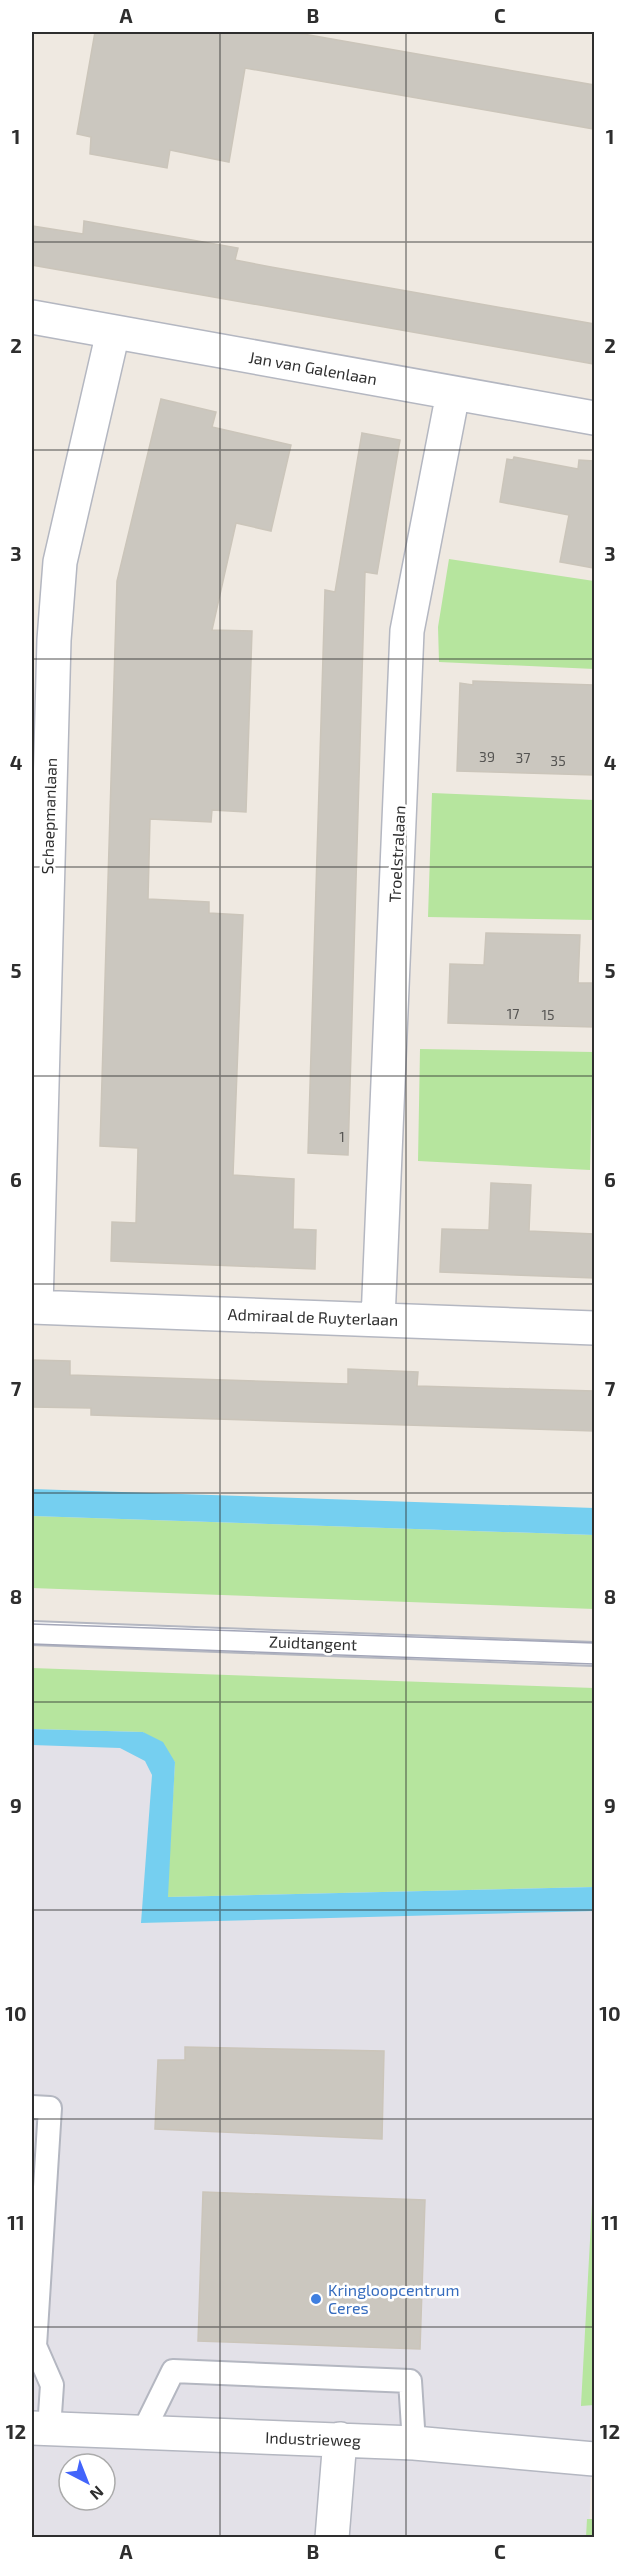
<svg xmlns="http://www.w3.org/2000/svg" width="626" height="2569" font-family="'Exo 2',sans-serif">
<rect width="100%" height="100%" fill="#efe9e1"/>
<path fill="#e3e1e8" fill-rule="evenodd" d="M 32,1744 L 120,1747 L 146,1761 L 152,1775 L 142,1923 L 594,1909 L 594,2370 L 589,2537 L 32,2538 ZM 69,2464 L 105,2464 L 105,2500 L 69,2500 Z"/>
<path fill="#b6e59e" d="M 449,559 L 594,581 L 594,669 L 439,662 L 438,627 Z
M 432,793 L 594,800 L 594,920 L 428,917 Z
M 420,1049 L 593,1052 L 590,1170 L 418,1161 Z
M 32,1516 L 594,1535 L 594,1609 L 32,1588 Z
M 32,1668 L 594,1688 L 594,1887 L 167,1897 L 175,1762 L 143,1732 L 32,1729 Z
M 594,2167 L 594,2405 L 581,2406 L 581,2405 Z
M 587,2519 L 594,2519 L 594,2537 L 586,2537 Z"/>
<path fill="#75cff0" d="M 32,1489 L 594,1508 L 594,1535 L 32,1516 Z
M 32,1729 L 143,1732 L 163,1742 L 175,1762 L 168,1897 L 594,1887 L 594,1911 L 141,1923 L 152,1775 L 145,1761 L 120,1748 L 32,1745 Z"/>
<path fill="#cbc7bf" stroke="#cbc5ba" stroke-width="1.5" d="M 95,32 L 292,32 L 594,85 L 594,129 L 245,68 L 229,162 L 170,150 L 167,168 L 90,154 L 91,137 L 77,134 Z
M 84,221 L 238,248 L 235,260 L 271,267 L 594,324 L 594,364 L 32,265 L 32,226 L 83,234 Z
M 161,399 L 216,412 L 212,427 L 291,445 L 271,531 L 236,523 L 212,630 L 252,631 L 246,812 L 212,810 L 211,822 L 150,819 L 148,899 L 209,902 L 209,913 L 243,915 L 233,1175 L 294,1179 L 293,1229 L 316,1230 L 315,1269 L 111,1261 L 112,1222 L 136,1223 L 138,1148 L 100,1146 L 117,581 Z
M 362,433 L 400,440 L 377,574 L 365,572 L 348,1155 L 308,1153 L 325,590 L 335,592 Z
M 514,457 L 578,469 L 579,460 L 594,461 L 594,568 L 560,562 L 569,515 L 500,502 L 507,459 L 513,460 Z
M 473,681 L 594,685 L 594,775 L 457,771 L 460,683 L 473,685 Z
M 486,933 L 580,935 L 578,983 L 594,983 L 594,1027 L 448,1023 L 450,964 L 484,965 Z
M 491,1183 L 531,1185 L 529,1231 L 594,1234 L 594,1278 L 440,1272 L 442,1229 L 489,1230 Z
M 32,1360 L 70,1361 L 70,1375 L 348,1384 L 348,1369 L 418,1372 L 417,1386 L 594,1391 L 594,1431 L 91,1415 L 91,1408 L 32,1407 Z
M 185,2047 L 384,2051 L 382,2139 L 155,2129 L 158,2060 L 185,2060 Z
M 203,2192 L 425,2200 L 420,2349 L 198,2341 Z"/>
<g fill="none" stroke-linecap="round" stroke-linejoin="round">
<g stroke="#b4b7c1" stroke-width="26">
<path id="lane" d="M 32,1633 L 594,1654
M 32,2107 L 50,2108 L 35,2346 L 52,2385 L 49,2429
M 143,2432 L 173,2371 L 410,2381 L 414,2443"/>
</g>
<g stroke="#b4b7c1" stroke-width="36">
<path id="street" d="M 32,317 L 594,418
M 32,1307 L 594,1328
M 36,1307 L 54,640 L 60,562 L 113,332
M 378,1320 L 407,631 L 453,393
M 32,2428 L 414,2443 L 594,2459
M 332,2538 L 340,2439"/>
</g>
<use href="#lane" stroke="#fff" stroke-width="22"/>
<use href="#street" stroke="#fff" stroke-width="33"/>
<path stroke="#a3a6b8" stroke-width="1.5" d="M 32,1624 L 594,1643
M 32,1644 L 594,1664"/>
</g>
<path fill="none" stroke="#2e2e2e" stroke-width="1.5" stroke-opacity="0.55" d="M 220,32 L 220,2538M 406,32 L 406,2538M 32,242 L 594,242M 32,450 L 594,450M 32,659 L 594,659M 32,867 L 594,867M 32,1076 L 594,1076M 32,1284 L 594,1284M 32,1493 L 594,1493M 32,1702 L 594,1702M 32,1910 L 594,1910M 32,2119 L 594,2119M 32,2327 L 594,2327"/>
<circle fill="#3f7fe0" stroke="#fff" stroke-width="2" cx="316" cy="2299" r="6"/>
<g text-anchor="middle" stroke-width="5" stroke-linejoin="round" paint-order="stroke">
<g font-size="14" fill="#555452">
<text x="487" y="762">39</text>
<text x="523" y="763">37</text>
<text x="558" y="766">35</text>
<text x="513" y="1019">17</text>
<text x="548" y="1020">15</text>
<text x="342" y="1142">1</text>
</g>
<g font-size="16" fill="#2e2e2e" stroke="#fff">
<text transform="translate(313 368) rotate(10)" y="6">Jan van Galenlaan</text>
<text transform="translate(49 816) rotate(-88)" y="6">Schaepmanlaan</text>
<text transform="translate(397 854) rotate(-87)" y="6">Troelstralaan</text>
<text transform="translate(313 1317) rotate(2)" y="6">Admiraal de Ruyterlaan</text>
<text transform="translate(313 1643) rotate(2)" y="6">Zuidtangent</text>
<text transform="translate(313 2439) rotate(2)" y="6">Industrieweg</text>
</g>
<g font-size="16" fill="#366cbe" stroke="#fff" text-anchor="start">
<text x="328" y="2296">Kringloopcentrum<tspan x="328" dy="18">Ceres</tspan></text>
</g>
</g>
<rect width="626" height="2569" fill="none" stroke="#ffffff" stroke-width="66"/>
<g transform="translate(87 2482) rotate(138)"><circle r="28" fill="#ffffff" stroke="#ababab" stroke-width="1.5"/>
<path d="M0-4.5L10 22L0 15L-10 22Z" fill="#4264fb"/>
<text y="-9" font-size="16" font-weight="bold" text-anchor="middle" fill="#2e2e2e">N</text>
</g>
<rect x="33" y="33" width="560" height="2503" fill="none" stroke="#2e2e2e" stroke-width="2"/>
<g font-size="20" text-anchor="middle" font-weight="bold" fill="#2e2e2e">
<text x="126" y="23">A</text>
<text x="313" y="23">B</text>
<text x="500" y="23">C</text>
<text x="16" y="144">1</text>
<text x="610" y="144">1</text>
<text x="16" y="353">2</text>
<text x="610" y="353">2</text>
<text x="16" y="561">3</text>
<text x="610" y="561">3</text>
<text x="16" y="770">4</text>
<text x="610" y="770">4</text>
<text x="16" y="978">5</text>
<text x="610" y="978">5</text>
<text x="16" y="1187">6</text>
<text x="610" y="1187">6</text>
<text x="16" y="1396">7</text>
<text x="610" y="1396">7</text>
<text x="16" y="1604">8</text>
<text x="610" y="1604">8</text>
<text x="16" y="1813">9</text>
<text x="610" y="1813">9</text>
<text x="16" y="2021">10</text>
<text x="610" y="2021">10</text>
<text x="16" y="2230">11</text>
<text x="610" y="2230">11</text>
<text x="16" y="2439">12</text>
<text x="610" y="2439">12</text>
<text x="126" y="2559">A</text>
<text x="313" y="2559">B</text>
<text x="500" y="2559">C</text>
</g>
</svg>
